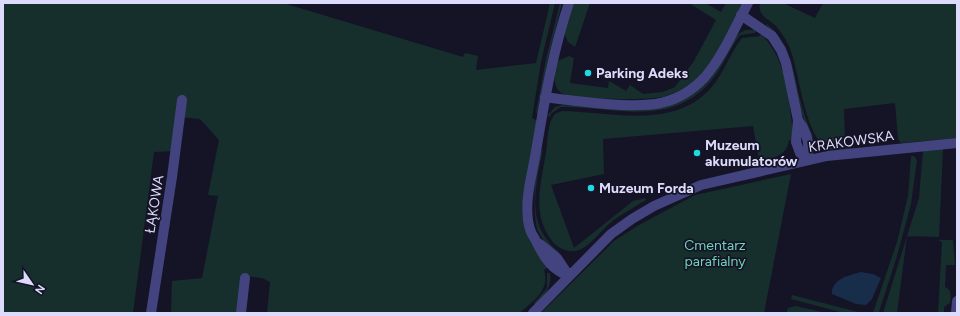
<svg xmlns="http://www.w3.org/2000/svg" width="960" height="316" font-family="Figtree,sans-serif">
<rect width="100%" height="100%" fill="#151326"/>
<path fill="#162f2d" d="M 3,3 L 283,3 L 463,57 L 465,53 L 478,56 L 476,70 L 536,63 L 550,3 L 555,3 L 541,62 L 532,118 L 537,121 L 522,208 C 522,233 535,248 548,267 L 544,270 C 550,291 534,300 520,313 L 267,313 L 270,282 L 262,278 L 243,276 L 238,313 L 171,313 L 172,281 L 202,278 L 218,196 L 208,195 L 219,140 L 200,119 L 179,117 L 174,151 L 154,152 L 133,313 L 3,313 Z
M 560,3 L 562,3 L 548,59 L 538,113 L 536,113 L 546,59 Z
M 574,3 L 590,3 L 575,47 L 568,42 L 564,33 Z
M 689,3 L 705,3 L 721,12 L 726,3 L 743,3 C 730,28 713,67 690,84 C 681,90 672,94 663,97 C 648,100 570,101 560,92 C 551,83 555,72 558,61 L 569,56 L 574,58 L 570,83 L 608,88 L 609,81 L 626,91 L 630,85 L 643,94 L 663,92 L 675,87 L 694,61 L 716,20 Z
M 760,3 L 783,3 L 815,18 L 823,3 L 957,3 L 957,138 L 901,143 L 898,139 L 895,103 L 844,109 L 845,143 C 838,144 830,147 824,144 C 804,134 799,65 788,44 C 785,38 780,31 776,26 C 769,19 757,16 760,3 Z
M 767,24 C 791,43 793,71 800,99 C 803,112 808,125 813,137 L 811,139 L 773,31 L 766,25 Z
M 746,30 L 756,30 L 755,33 L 740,35 C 729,49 723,67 711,81 C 670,129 614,106 561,107 L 552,113 L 549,117 L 547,116 L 555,107 L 562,105 C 617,108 684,124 718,68 C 725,56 732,34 746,30 Z
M 761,34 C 789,62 789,104 794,141 L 789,140 C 787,156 773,159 759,160 L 753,126 L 603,139 L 604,174 L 551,185 L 574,248 L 633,201 L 645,198 L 646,200 C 636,206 625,212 615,219 C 602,228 590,249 575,251 C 567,252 558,248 553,242 C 531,216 541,183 546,152 C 548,140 547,123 555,114 L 562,111 C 611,112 674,130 711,88 C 724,73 730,53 742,38 L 760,36 Z
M 816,142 C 828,150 837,148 850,146 L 851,149 C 837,150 826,152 814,143 Z
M 543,148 C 536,187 524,224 559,252 L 559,254 C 550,248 543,241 538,231 C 532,218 534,158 543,148 Z
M 943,149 L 939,237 L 907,236 L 897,313 L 883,313 L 919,198 L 923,151 Z
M 911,156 L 914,156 L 917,160 L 911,204 L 897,256 L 879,312 L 873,313 L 897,242 L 908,196 Z
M 791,174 L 764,313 L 541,313 L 614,241 L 639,225 L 695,195 Z
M 938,240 L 953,240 L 955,265 L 946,265 L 945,287 C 952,290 951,296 950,303 L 944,307 L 944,313 L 938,313 L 942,242 Z
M 547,273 L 550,273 C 552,287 545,295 536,305 L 534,303 L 547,288 Z
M 792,295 L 862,313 L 844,313 L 791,299 Z
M 796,306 L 826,313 L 786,313 L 788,308 Z"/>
<path fill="#172d4a" d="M 861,272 L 873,274 L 881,278 L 872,299 L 866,305 L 856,304 L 832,294 C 831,279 850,275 861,272 Z"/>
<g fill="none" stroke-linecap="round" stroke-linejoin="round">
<path stroke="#43447f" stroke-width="10" d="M 569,3 C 552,53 544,105 535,157 C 531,179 523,207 530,229 C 531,234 535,238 537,243 C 545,259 552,270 569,276
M 741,15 L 772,36 L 781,50 L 786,63 L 798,120 L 796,142 L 800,153 L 807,160
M 545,97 C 575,101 632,109 661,103 C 678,99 693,90 705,77 C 723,56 735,27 748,3
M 798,120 C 807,132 811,145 807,160
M 540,244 L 557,258 L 569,276
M 151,313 L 172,177 L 182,100
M 241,313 L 245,278
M 533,313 L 611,234 L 632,219 L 654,206 L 701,185 L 827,156 L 957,143
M 956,313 L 957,301"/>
</g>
<g fill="#1fd9e3" stroke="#151326" stroke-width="1.5">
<circle cx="588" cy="73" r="4"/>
<circle cx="697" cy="153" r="4"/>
<circle cx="591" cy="188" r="4"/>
</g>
<g text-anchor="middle" stroke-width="3.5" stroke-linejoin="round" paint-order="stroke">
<g font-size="14" font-weight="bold" fill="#dddbfb" stroke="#151326" text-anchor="start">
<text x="596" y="78">Parking Adeks</text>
<text x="705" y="150">Muzeum<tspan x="705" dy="16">akumulatorów</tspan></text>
<text x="599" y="193">Muzeum Forda</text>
</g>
<g font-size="14" fill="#dddbfb" stroke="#151326">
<text transform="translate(851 141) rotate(-8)" y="5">KRAKOWSKA</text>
<text transform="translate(154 204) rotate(-81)" y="5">ŁĄKOWA</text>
</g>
<g font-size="14" fill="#6fd3b5" stroke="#151326">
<text x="715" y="250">Cmentarz<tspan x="715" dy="16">parafialny</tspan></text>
</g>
</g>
<rect width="960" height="316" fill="none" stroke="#dddbfb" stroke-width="8"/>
<g transform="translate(32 284) rotate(124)" stroke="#151326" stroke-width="3" paint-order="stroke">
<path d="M0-3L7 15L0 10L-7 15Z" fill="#dddbfb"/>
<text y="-6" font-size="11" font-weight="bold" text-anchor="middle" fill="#dddbfb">N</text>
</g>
</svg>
